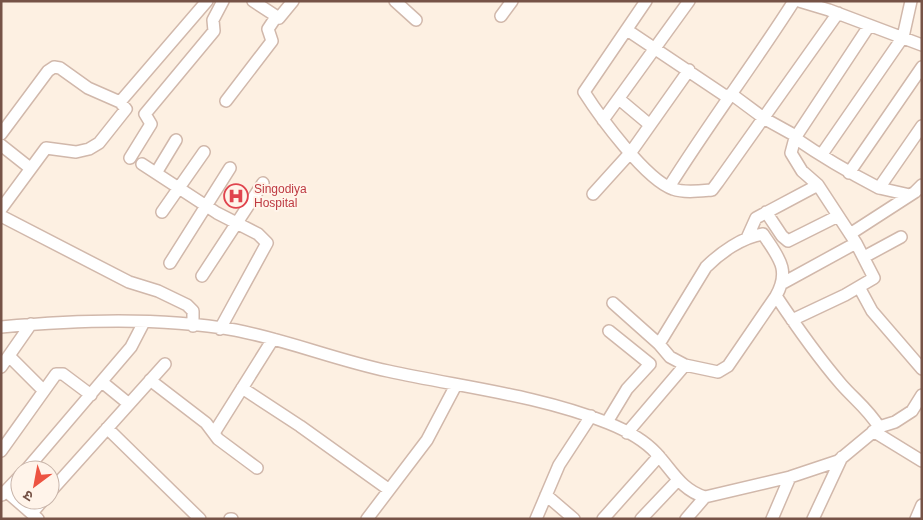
<svg xmlns="http://www.w3.org/2000/svg" width="923" height="520" font-family="Helvetica,'Noto Sans Devanagari',sans-serif">
<rect width="100%" height="100%" fill="#fdf0e2"/>
<g fill="none" stroke-linecap="round" stroke-linejoin="round">
<g stroke="#d1b8ab" stroke-width="14">
<path id="minor" d="M 253,1 L 279,18 L 293,1
M 395,1 L 416,20
M 646,1 L 584,92 C 600,117 646,180 673,189 C 684,193 700,191 712,190 L 718,182 L 838,13
M 799,1 L 829,10 L 922,45
M 501,16 L 512,1
M 627,30 L 724,95 L 734,96 L 765,119 L 794,135 L 795,138 C 821,156 850,173 879,188 L 922,126
M 619,99 L 650,125
M 226,101 L 272,41 L 268,29 L 276,17
M 603,120 L 689,1
M 1,134 L 48,71 L 54,67 L 60,68 L 88,88 L 120,102
M 1,145 L 30,168
M 822,154 L 903,37 L 911,1
M 130,158 L 151,124 L 145,114 L 214,31 L 213,20 L 223,1
M 142,164 L 217,213 L 258,234 L 267,243 L 220,329
M 156,173 L 176,140
M 849,173 L 922,67
M 669,187 C 709,123 754,64 794,1
M 879,188 L 910,195
M 593,194 L 631,152 L 689,70
M 1,209 L 46,148 L 76,152 L 89,149 L 99,143 L 126,109 L 120,102 L 207,1
M 162,212 L 204,152
M 766,212 L 782,236 L 788,241 L 838,216
M 1,216 L 129,282 L 158,291 L 187,305 L 193,311 L 193,326
M 850,234 L 915,192 L 922,185
M 747,238 L 756,218 L 818,185
M 856,243 L 818,185 L 802,171 L 791,153 L 795,138 L 869,26
M 864,257 L 901,237
M 170,263 L 230,168
M 202,276 L 263,183
M 783,283 L 856,243 L 874,278 L 845,295 L 792,320
M 859,287 L 872,311 L 922,369
M 613,303 L 659,344 L 670,357 L 685,365 L 718,372 L 728,366 L 776,296
M 1,327 C 78,320 159,317 235,330 C 287,340 336,360 388,371 C 461,387 538,395 608,423 C 623,429 644,440 656,453 C 672,470 681,490 705,497 L 790,477 L 838,461 L 879,427 L 895,422 L 912,411 L 922,395
M 659,344 L 706,267 C 720,253 742,237 763,234 C 778,257 791,269 776,296 C 796,326 817,356 841,384 C 854,399 868,409 879,427
M 9,356 L 43,390
M 1,367 L 31,324
M 150,380 L 206,423 L 218,439 L 257,468
M 102,382 L 129,404
M 242,388 L 300,426 L 388,489
M 607,422 L 627,389 L 650,364 L 609,331
M 107,428 L 200,519
M 873,431 L 922,461
M 214,433 L 273,339
M 627,433 L 685,365
M 1,451 L 56,374 L 63,374 L 91,395
M 26,470 L 131,347 L 144,322
M 6,491 L 38,519
M 50,492 L 165,364
M 2,495 L 20,476
M 546,495 L 574,519
M 32,513 L 43,500
M 230,519 L 232,519
M 367,519 L 427,440 L 456,385
M 536,519 L 559,465 L 591,416
M 603,519 L 659,456
M 641,519 L 678,480
M 686,519 L 705,497
M 772,519 L 790,477
M 813,519 L 842,457
M 916,519 L 922,505"/>
</g>
<use href="#minor" stroke="#fff" stroke-width="11"/>
</g>
<defs>
<g id="hospital-ring" transform="scale(1.25)"><circle r="9.5" fill="#fff4ea" stroke="#e0444e" stroke-width="1.5"/><path d="M-5-5h3v3.5h4V-5h3V5h-3V1.5h-4V5h-3Z" fill="#e0444e"/></g>
</defs>
<g fill-rule="evenodd">
<use href="#hospital-ring" x="236" y="196"/>
</g>
<g text-anchor="middle" stroke-width="4" stroke-linejoin="round" paint-order="stroke">
<g font-size="12" fill="#be3a42" stroke="#fff4ea" text-anchor="start">
<text x="254" y="193">Singodiya<tspan x="254" dy="14">Hospital</tspan></text>
</g>
</g>
<rect width="923" height="520" fill="none" stroke="#765347" stroke-width="5"/>
<g transform="translate(35 485) rotate(212)"><circle r="24" fill="#fff4ea" stroke="#c8b4a9"/>
<path d="M0-4L9 19L0 12L-9 19Z" fill="#ed5341"/>
<text y="-8" font-size="14" font-weight="bold" text-anchor="middle" fill="#765347">उ</text>
</g>
</svg>
